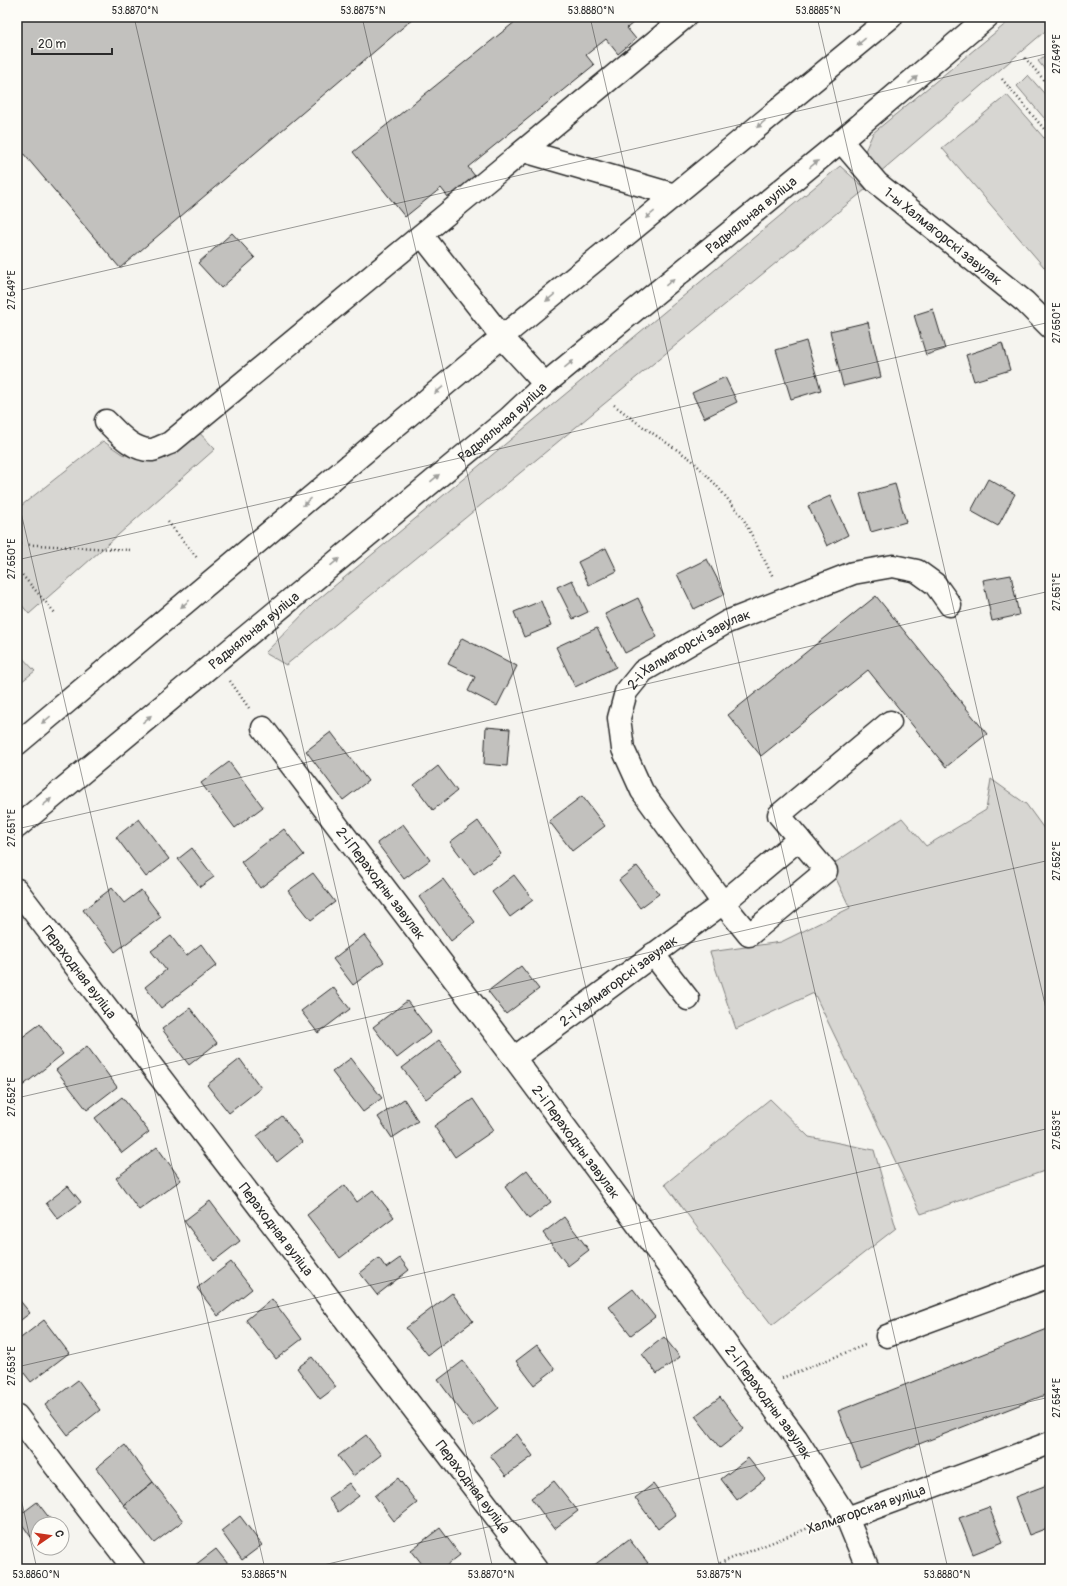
<svg xmlns="http://www.w3.org/2000/svg" width="1067" height="1586" font-family="Pangolin,sans-serif">
<rect width="100%" height="100%" fill="#f5f4ef"/>
<filter id="ink" filterUnits="userSpaceOnUse"><feTurbulence type="fractalNoise" baseFrequency=".025" numOctaves="2"/><feDisplacementMap in="SourceGraphic" scale="8" xChannelSelector="R" yChannelSelector="G"/><feConvolveMatrix kernelMatrix="1 2 1 2 8 2 1 2 1" color-interpolation-filters="sRGB"/></filter>
<g filter="url(#ink)">
<path fill="#d7d6d2" stroke="#81807e" d="M 1014,17 L 1050,17 L 1050,27 L 879,173 L 870,163 L 865,151 L 873,133 Z
M 1050,51 L 1050,76 L 1038,61 Z
M 1028,75 L 1050,100 L 1050,125 L 1017,86 Z
M 1007,95 L 1050,145 L 1050,274 L 942,148 Z
M 840,166 L 866,189 L 286,665 L 265,653 L 315,602 Z
M 192,425 L 215,449 L 29,614 L 17,599 L 17,509 L 103,441 L 122,454 L 140,459 Z
M 17,652 L 35,671 L 17,685 Z
M 991,779 L 1026,804 L 1050,837 L 1050,1169 L 921,1214 L 814,993 L 736,1029 L 710,952 L 781,942 L 850,908 L 830,866 L 902,818 L 926,846 L 986,810 Z
M 770,1099 L 809,1137 L 874,1150 L 896,1228 L 772,1325 L 716,1253 L 665,1184 Z"/>
<path fill="#c2c1be" stroke="#2b2b2b" d="M 17,17 L 415,17 L 120,268 L 17,146 Z
M 521,17 L 640,17 L 627,28 L 636,39 L 618,54 L 606,39 L 586,55 L 594,65 L 468,167 L 478,180 L 452,202 L 441,188 L 405,217 L 353,152 Z
M 232,233 L 255,258 L 221,288 L 198,263 Z
M 933,309 L 945,349 L 926,355 L 914,315 Z
M 868,322 L 881,377 L 843,386 L 830,331 Z
M 806,341 L 821,390 L 791,399 L 776,350 Z
M 1002,343 L 1010,370 L 974,381 L 966,355 Z
M 725,377 L 737,402 L 704,418 L 692,393 Z
M 988,479 L 1015,494 L 998,526 L 971,511 Z
M 895,484 L 906,522 L 871,532 L 860,494 Z
M 830,496 L 848,535 L 827,546 L 808,506 Z
M 606,548 L 617,571 L 589,585 L 578,562 Z
M 707,559 L 725,594 L 694,609 L 677,574 Z
M 1011,575 L 1019,615 L 992,621 L 983,580 Z
M 572,580 L 588,612 L 573,619 L 557,587 Z
M 876,596 L 987,734 L 946,767 L 868,670 L 761,756 L 728,715 Z
M 638,598 L 657,637 L 625,653 L 605,614 Z
M 541,601 L 551,626 L 524,637 L 514,612 Z
M 597,628 L 616,667 L 575,687 L 556,647 Z
M 462,638 L 517,666 L 497,706 L 468,691 L 475,677 L 448,664 Z
M 486,727 L 510,729 L 507,766 L 484,764 Z
M 331,732 L 368,781 L 343,800 L 306,751 Z
M 229,762 L 263,807 L 235,828 L 201,783 Z
M 438,766 L 457,791 L 433,810 L 414,785 Z
M 582,796 L 605,826 L 572,851 L 549,821 Z
M 139,819 L 169,859 L 146,877 L 116,837 Z
M 478,821 L 501,854 L 474,874 L 450,842 Z
M 403,824 L 430,860 L 404,879 L 377,843 Z
M 284,829 L 304,855 L 260,888 L 241,862 Z
M 192,848 L 214,877 L 200,887 L 178,859 Z
M 637,866 L 659,894 L 640,908 L 619,880 Z
M 313,873 L 335,902 L 311,920 L 288,891 Z
M 514,875 L 533,900 L 510,917 L 492,892 Z
M 443,879 L 475,922 L 451,941 L 419,897 Z
M 112,888 L 124,903 L 141,890 L 161,917 L 115,952 L 83,910 Z
M 364,935 L 384,962 L 353,985 L 333,959 Z
M 171,936 L 186,956 L 201,944 L 217,965 L 161,1008 L 145,987 L 166,970 L 151,951 Z
M 521,966 L 539,989 L 506,1014 L 488,991 Z
M 333,987 L 350,1009 L 318,1033 L 301,1011 Z
M 407,1001 L 431,1032 L 397,1058 L 373,1027 Z
M 190,1008 L 217,1043 L 189,1065 L 162,1029 Z
M 40,1024 L 63,1054 L 21,1087 L 17,1081 L 17,1041 Z
M 439,1040 L 463,1071 L 426,1099 L 402,1068 Z
M 87,1046 L 117,1087 L 87,1110 L 56,1070 Z
M 351,1058 L 382,1098 L 363,1112 L 332,1072 Z
M 240,1059 L 261,1088 L 229,1113 L 207,1085 Z
M 122,1097 L 149,1132 L 122,1153 L 95,1118 Z
M 404,1099 L 418,1121 L 392,1138 L 378,1117 Z
M 473,1099 L 494,1130 L 455,1157 L 434,1126 Z
M 282,1116 L 302,1142 L 277,1162 L 257,1136 Z
M 157,1147 L 181,1180 L 139,1210 L 116,1178 Z
M 527,1170 L 551,1202 L 529,1219 L 505,1187 Z
M 345,1185 L 357,1202 L 373,1190 L 394,1217 L 340,1258 L 307,1215 Z
M 68,1186 L 81,1202 L 58,1219 L 46,1203 Z
M 210,1201 L 240,1241 L 214,1261 L 184,1221 Z
M 564,1217 L 589,1250 L 568,1266 L 543,1233 Z
M 379,1258 L 386,1268 L 400,1258 L 409,1270 L 377,1295 L 360,1273 Z
M 231,1262 L 252,1289 L 218,1316 L 197,1288 Z
M 633,1289 L 655,1317 L 631,1335 L 609,1307 Z
M 452,1293 L 473,1321 L 428,1355 L 406,1328 Z
M 17,1297 L 30,1313 L 17,1323 Z
M 272,1299 L 302,1339 L 276,1359 L 246,1320 Z
M 44,1320 L 69,1353 L 31,1382 L 17,1364 L 17,1341 Z
M 1050,1328 L 1050,1393 L 860,1467 L 838,1411 Z
M 664,1337 L 680,1357 L 657,1374 L 642,1354 Z
M 537,1345 L 555,1369 L 534,1385 L 516,1361 Z
M 312,1357 L 336,1387 L 320,1399 L 297,1368 Z
M 463,1361 L 498,1408 L 473,1427 L 438,1380 Z
M 78,1380 L 100,1410 L 68,1435 L 45,1405 Z
M 720,1397 L 744,1429 L 720,1448 L 695,1416 Z
M 517,1434 L 533,1456 L 506,1476 L 490,1455 Z
M 366,1435 L 381,1455 L 353,1476 L 338,1456 Z
M 125,1445 L 153,1482 L 124,1505 L 96,1468 Z
M 748,1458 L 765,1479 L 737,1500 L 721,1479 Z
M 398,1478 L 417,1503 L 394,1521 L 375,1496 Z
M 554,1481 L 578,1511 L 554,1529 L 531,1498 Z
M 153,1482 L 183,1521 L 154,1543 L 124,1505 Z
M 349,1483 L 359,1496 L 338,1512 L 328,1498 Z
M 653,1484 L 676,1515 L 658,1529 L 635,1498 Z
M 1047,1485 L 1050,1493 L 1050,1527 L 1029,1535 L 1015,1497 Z
M 37,1502 L 54,1524 L 38,1524 L 38,1541 L 35,1543 L 17,1517 Z
M 989,1507 L 1003,1542 L 973,1554 L 959,1518 Z
M 240,1516 L 262,1545 L 242,1560 L 221,1531 Z
M 440,1528 L 460,1555 L 442,1569 L 426,1569 L 411,1550 Z
M 629,1539 L 648,1563 L 640,1569 L 589,1569 Z
M 216,1549 L 232,1569 L 190,1569 Z"/>
<g fill="none" stroke-linecap="round" stroke-linejoin="round">
<g stroke="#2b2b2b" stroke-width="25">
<g id="minor">
<path id="s1" d="M 841,141 L 877,183 L 1025,302 L 1050,327"/>
<path d="M 524,151 L 675,195"/>
<path d="M 422,235 L 502,337"/>
<path d="M 106,421 C 118,433 133,451 152,450 C 157,449 164,445 170,443 L 685,17"/>
<path id="s2" d="M 263,728 L 514,1058 L 796,1438 L 847,1518 L 868,1569"/>
<path id="s3" d="M 799,839 L 826,871 L 749,935 L 723,903 L 642,791 L 623,749 L 619,718 L 626,692 L 643,671 L 727,622 L 853,573 L 893,566 L 917,571 L 935,584 L 950,605"/>
<path id="s4" d="M 17,890 L 536,1569"/>
<path d="M 653,954 L 688,999"/>
<path id="s5" d="M 514,1058 L 723,903 L 799,839 L 779,815 L 890,722"/>
<path d="M 887,1336 L 1050,1276"/>
<path d="M 17,1416 L 134,1569"/>
<path d="M 847,1518 L 1050,1443"/>
</g>
</g>
<g stroke="#2b2b2b" stroke-width="25">
<g id="major">
<path d="M 502,337 L 545,384"/>
<path d="M 17,744 L 502,337 L 891,17"/>
<path id="s6" d="M 17,827 L 509,418 L 545,384 L 841,141 L 987,17"/>
</g>
</g>
<path stroke="#2b2b2b" stroke-width="2.5" stroke-dasharray="1 3" stroke-linecap="butt" d="M 1025,58 L 1050,87
M 1002,79 L 1050,136
M 614,405 L 639,424 L 692,460 L 717,486 L 743,518 L 773,577
M 168,522 L 198,559
M 17,544 L 132,550
M 17,569 L 56,614
M 230,681 L 249,708
M 782,1378 L 865,1345
M 705,1569 L 821,1523"/>
<use href="#minor" stroke="#fdfcf7" stroke-width="22"/>
<use href="#major" stroke="#fdfcf7" stroke-width="22"/>
</g>
<defs><path id="oneway-solid" d="M-6-.8H1V-3.2L6.5 0L1 3.2V.8H-6Z"/></defs>
<g fill="#9e9e9b">
<use href="#oneway-solid" transform="translate(861 42) rotate(140)"/>
<use href="#oneway-solid" transform="translate(913 80) rotate(-40)"/>
<use href="#oneway-solid" transform="translate(761 124) rotate(140)"/>
<use href="#oneway-solid" transform="translate(814 164) rotate(-39)"/>
<use href="#oneway-solid" transform="translate(650 215) rotate(141)"/>
<use href="#oneway-solid" transform="translate(670 282) rotate(-39)"/>
<use href="#oneway-solid" transform="translate(550 298) rotate(141)"/>
<use href="#oneway-solid" transform="translate(569 364) rotate(-39)"/>
<use href="#oneway-solid" transform="translate(439 390) rotate(140)"/>
<use href="#oneway-solid" transform="translate(435 478) rotate(-40)"/>
<use href="#oneway-solid" transform="translate(307 502) rotate(140)"/>
<use href="#oneway-solid" transform="translate(335 562) rotate(-40)"/>
<use href="#oneway-solid" transform="translate(185 604) rotate(140)"/>
<use href="#oneway-solid" transform="translate(147 719) rotate(-40)"/>
<use href="#oneway-solid" transform="translate(46 720) rotate(141)"/>
<use href="#oneway-solid" transform="translate(47 802) rotate(-40)"/>
</g>
</g>
<path fill="none" stroke="#2b2b2b" stroke-width="1" stroke-opacity="0.45" d="M 134,17 L 493,1569M 362,17 L 720,1569M 590,17 L 948,1569M 817,17 L 1050,1026M 1045,17 L 1050,40M 17,22 L 40,17M 17,291 L 1050,53M 17,495 L 265,1569M 17,560 L 1050,322M 17,829 L 1050,591M 17,1098 L 1050,860M 17,1367 L 1050,1128M 17,1481 L 37,1569M 306,1569 L 1050,1397"/>
<g text-anchor="middle" stroke-width="4" stroke-linejoin="round" paint-order="stroke">
<g font-size="14" fill="#2b2b2b" stroke="#fdfcf7">
<text dy="5" stroke="none"><textPath href="#s6" startOffset="956">Радыяльная вуліца</textPath></text>
<text dy="5" stroke="none"><textPath href="#s1" startOffset="140">1-ы Халмагорскі завулак</textPath></text>
<text dy="5" stroke="none"><textPath href="#s6" startOffset="632">Радыяльная вуліца</textPath></text>
<text dy="5" stroke="none"><textPath href="#s6" startOffset="308">Радыяльная вуліца</textPath></text>
<text dy="5" stroke="none"><textPath href="#s3" startOffset="503">2-і Халмагорскі завулак</textPath></text>
<text dy="5" stroke="none"><textPath href="#s2" startOffset="195">2-і Пераходны завулак</textPath></text>
<text dy="5" stroke="none"><textPath href="#s4" startOffset="103">Пераходная вуліца</textPath></text>
<text dy="5" stroke="none"><textPath href="#s5" startOffset="130">2-і Халмагорскі завулак</textPath></text>
<text dy="5" stroke="none"><textPath href="#s2" startOffset="519">2-і Пераходны завулак</textPath></text>
<text dy="5" stroke="none"><textPath href="#s4" startOffset="427">Пераходная вуліца</textPath></text>
<text dy="5" stroke="none"><textPath href="#s2" startOffset="843">2-і Пераходны завулак</textPath></text>
<text dy="5" stroke="none"><textPath href="#s4" startOffset="751">Пераходная вуліца</textPath></text>
<text transform="translate(866 1509) rotate(-19)" y="5">Халмагорская вуліца</text>
</g>
</g>
<rect width="1067" height="1586" fill="none" stroke="#fdfcf7" stroke-width="44"/>
<g transform="translate(50 1536) rotate(77)"><circle r="19" fill="#fdfcf7" stroke="#a9a8a5"/>
<path d="M0-3L7 15L0 10L-7 15Z" fill="#c8321e"/>
<text y="-6" font-size="11" font-weight="bold" text-anchor="middle" fill="#2b2b2b">С</text>
</g>
<path d="M32 48v6h80v-6" fill="none" stroke="#2b2b2b" stroke-width="2"/>
<text x="38" y="48" font-size="12" fill="#2b2b2b" stroke="#fdfcf7" stroke-width="3" paint-order="stroke">20 m</text>
<rect x="22" y="22" width="1023" height="1542" fill="none" stroke="#2b2b2b" stroke-width="1.5"/>
<g font-size="10" text-anchor="middle" fill="#2b2b2b">
<text x="135" y="14">53.8870°N</text>
<text x="363" y="14">53.8875°N</text>
<text x="591" y="14">53.8880°N</text>
<text x="818" y="14">53.8885°N</text>
<text transform="translate(1056 54) rotate(-90)" y="4">27.649°E</text>
<text transform="translate(11 290) rotate(-90)" y="4">27.649°E</text>
<text transform="translate(1056 323) rotate(-90)" y="4">27.650°E</text>
<text transform="translate(11 559) rotate(-90)" y="4">27.650°E</text>
<text transform="translate(1056 592) rotate(-90)" y="4">27.651°E</text>
<text transform="translate(11 828) rotate(-90)" y="4">27.651°E</text>
<text transform="translate(1056 861) rotate(-90)" y="4">27.652°E</text>
<text transform="translate(11 1097) rotate(-90)" y="4">27.652°E</text>
<text transform="translate(1056 1130) rotate(-90)" y="4">27.653°E</text>
<text transform="translate(11 1366) rotate(-90)" y="4">27.653°E</text>
<text transform="translate(1056 1398) rotate(-90)" y="4">27.654°E</text>
<text x="36" y="1578">53.8860°N</text>
<text x="264" y="1578">53.8865°N</text>
<text x="491" y="1578">53.8870°N</text>
<text x="719" y="1578">53.8875°N</text>
<text x="947" y="1578">53.8880°N</text>
</g>
</svg>
